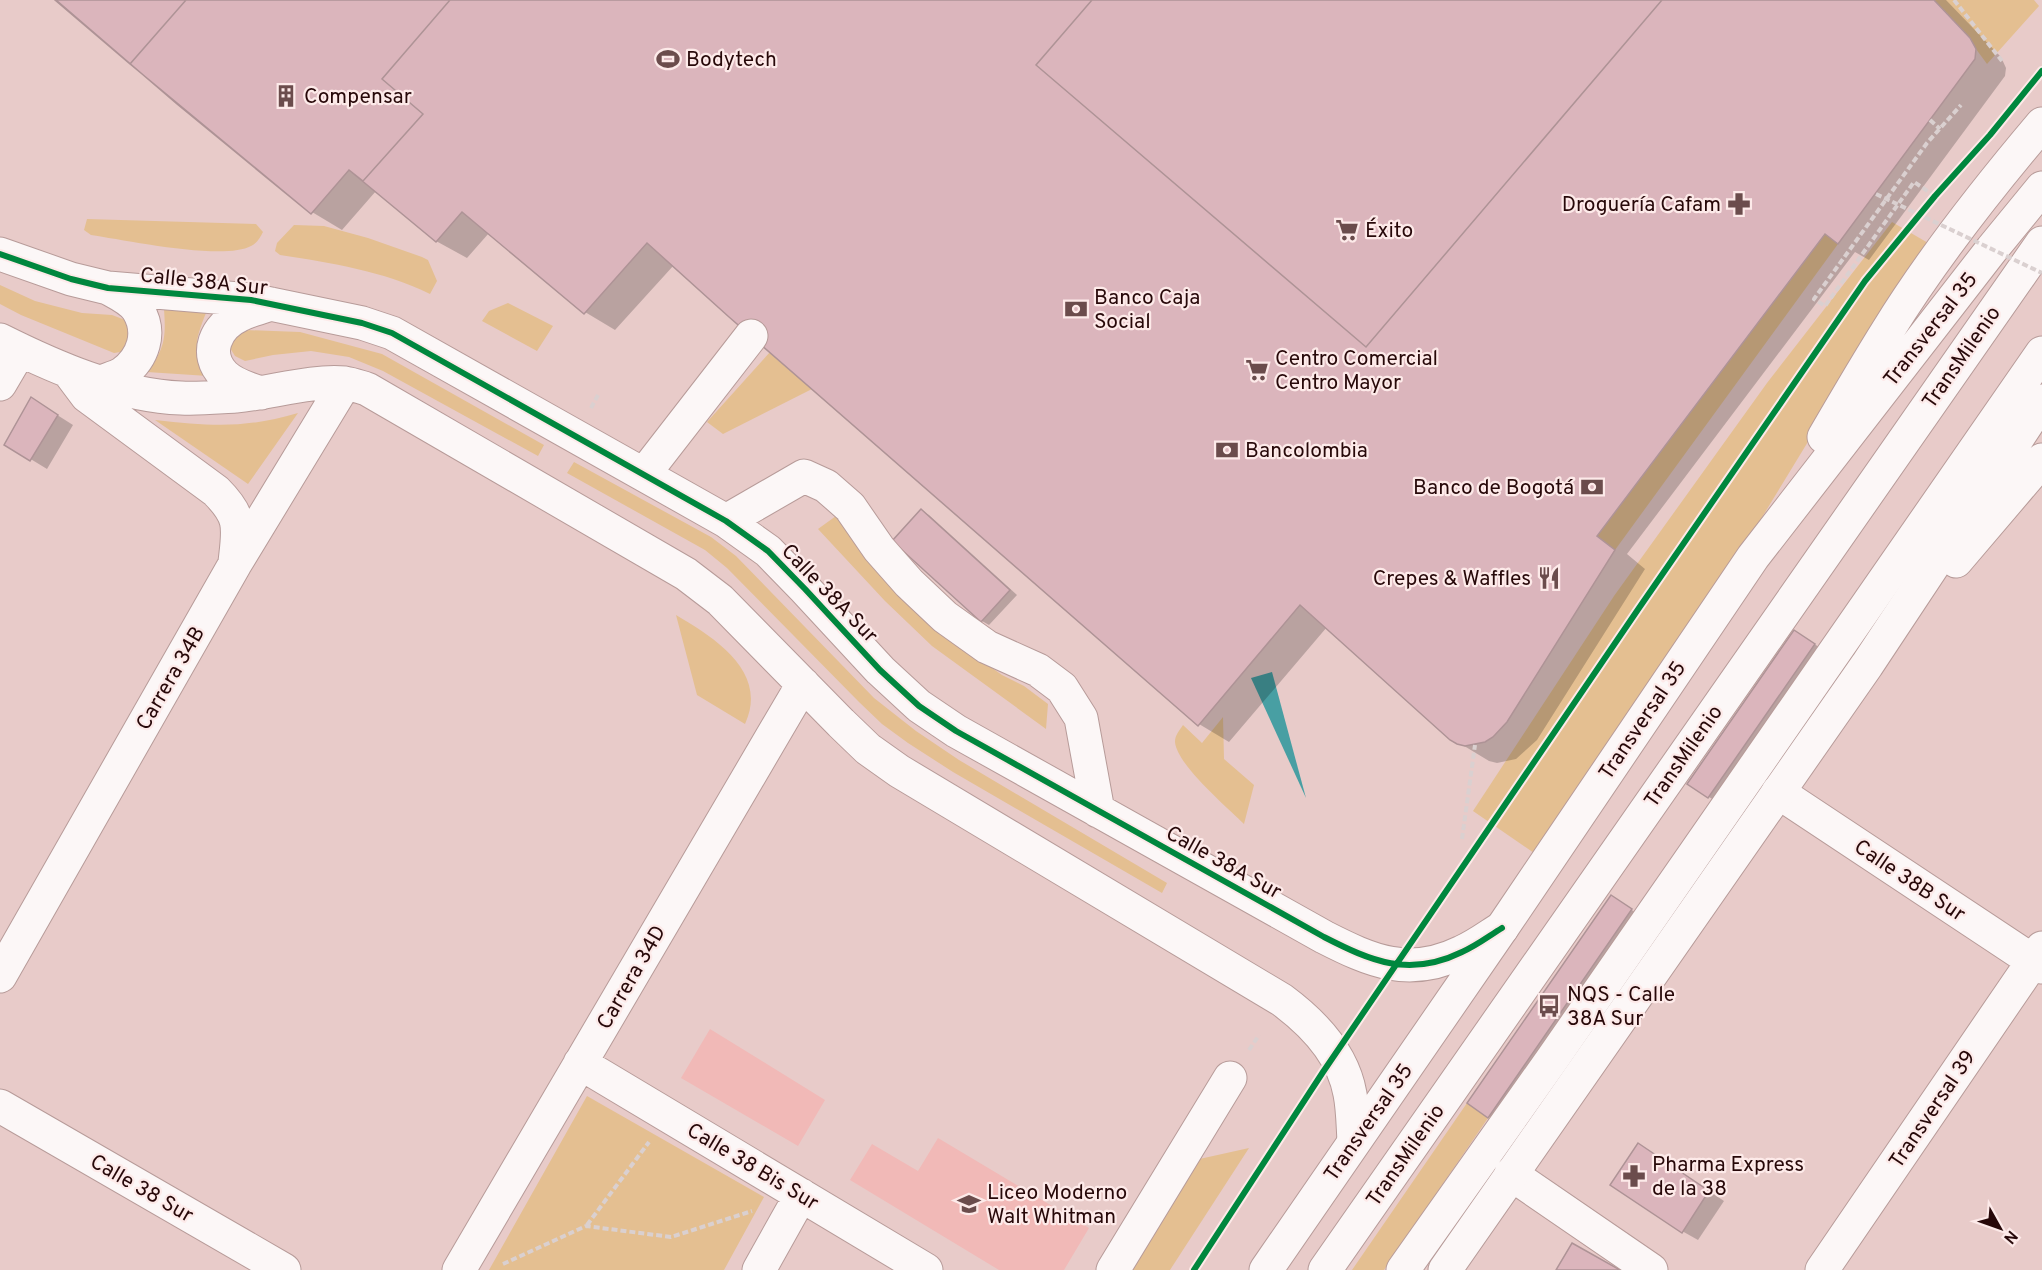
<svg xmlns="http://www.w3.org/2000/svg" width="2042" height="1270" font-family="Overpass,sans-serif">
<rect width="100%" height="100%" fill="#e8cbc9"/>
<path fill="#f1b9b7" d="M 710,1029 L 825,1100 L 798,1146 L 681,1078 Z
M 938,1138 L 1089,1228 L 1064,1270 L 999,1270 L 850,1180 L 872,1144 L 918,1171 Z"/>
<path fill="#e4bf91" d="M 1934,0 L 2034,0 L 2039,6 L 1987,64 L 1976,49 L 1970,38 Z
M 87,219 L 256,224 L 263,232 C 260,238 257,243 251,246 C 224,261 125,240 91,235 L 84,230 Z
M 1892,222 L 1935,247 L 1848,376 L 1750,537 L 1534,853 L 1473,811 L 1614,596 L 1767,383 Z
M 294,225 L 324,226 L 368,238 L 422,257 L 428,260 L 437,281 L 430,294 C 383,271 332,263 280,255 L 275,251 L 277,243 Z
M 1825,234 L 1838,244 L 1615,550 L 1597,536 Z
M 0,285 L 35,301 L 82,313 L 112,315 L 128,321 L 136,332 L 127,351 L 114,353 L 21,315 L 0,304 Z
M 508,303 L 553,326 L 537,351 L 482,321 L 489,311 Z
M 164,309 L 206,313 C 195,341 192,350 208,376 L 147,372 C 165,349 166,337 164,309 Z
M 245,330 L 300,332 L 382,354 L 544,445 L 538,456 L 383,371 L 349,357 L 311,351 L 273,355 L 245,361 L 235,356 L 230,348 L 236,335 Z
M 770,352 L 812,389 L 723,434 L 707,422 Z
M 298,413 L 248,484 L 155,420 C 211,426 243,429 298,413 Z
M 574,462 L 711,537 L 736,556 L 874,698 L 916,731 L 959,760 L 1167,883 L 1162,893 L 953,772 L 908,743 L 882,724 L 859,702 L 727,568 L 705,550 L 567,473 Z
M 836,516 L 960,645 L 1002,675 L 1024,686 L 1048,704 L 1046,729 L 932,646 L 885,601 L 818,529 Z
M 676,615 C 715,638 769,672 745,724 L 697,695 Z
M 1223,717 L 1224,759 L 1254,785 L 1244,824 C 1227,807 1177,765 1175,742 C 1175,735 1179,731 1183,725 L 1202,743 Z
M 587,1096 L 764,1197 L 724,1270 L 489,1270 Z
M 1467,1103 L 1488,1118 L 1384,1270 L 1352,1270 Z
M 1249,1148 L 1170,1270 L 1127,1270 L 1195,1160 Z"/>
<path fill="#489fa3" d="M 1272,672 L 1306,798 L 1251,678 Z"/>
<path fill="#0003" d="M 58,0 L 1946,0 L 2001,57 L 2006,68 L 2005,76 L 1869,260 L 1855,252 L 1627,554 L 1645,569 L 1537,740 L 1516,759 L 1497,763 L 1489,761 L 1451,738 L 1327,627 L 1229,742 L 1199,724 L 674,265 L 615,330 L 585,312 L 489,233 L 467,258 L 436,241 L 376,191 L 342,230 L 312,212 Z
M 32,399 L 73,425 L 47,469 L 6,444 Z
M 921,511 L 929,515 L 1017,595 L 989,625 L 982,621 L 894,541 Z
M 1810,641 L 1829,654 L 1724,806 L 1709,797 Z
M 1611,897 L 1654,924 L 1512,1130 L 1489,1117 Z
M 1654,1154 L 1724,1201 L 1698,1240 L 1682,1231 Z"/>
<path fill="#dbb5bc" stroke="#ae9396" stroke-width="1.5" d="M 55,0 L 186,0 L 130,64 Z
M 56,0 L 1934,0 L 1970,38 L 1976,49 L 1975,59 L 1838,244 L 1825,234 L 1597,536 L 1615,550 L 1507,722 L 1493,737 L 1485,742 L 1465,746 L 1457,744 L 1450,740 L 1300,605 L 1198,726 L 729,317 L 647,243 L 584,314 L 462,212 L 436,242 L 349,170 L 311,214 L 177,104 Z
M 186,0 L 450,0 L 382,79 L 423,114 L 363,181 L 349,170 L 311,214 L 130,64 Z
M 1092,0 L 1662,0 L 1366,347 L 1036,65 Z
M 31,397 L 58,415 L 30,461 L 4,445 Z
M 921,509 L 1010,590 L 981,622 L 892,541 Z
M 1794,630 L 1815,644 L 1708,798 L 1687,784 Z
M 1611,895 L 1632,909 L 1488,1118 L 1467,1103 Z
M 1638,1143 L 1709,1191 L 1682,1233 L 1610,1185 Z
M 1572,1243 L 1620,1270 L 1556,1270 Z"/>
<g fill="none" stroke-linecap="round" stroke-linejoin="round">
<g stroke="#b79b99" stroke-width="35">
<path id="minor" d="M 0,254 L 71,279 L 108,288 L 251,300 L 362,323 L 392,333 L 726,521 L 768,551 L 805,589 L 880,670 L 919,706 L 956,731 L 1324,937 C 1371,961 1409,978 1462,952 C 1476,946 1489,936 1502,928
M 0,340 C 54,367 120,396 181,398 C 199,399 218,397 236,396 C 271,393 310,380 345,383 C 352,384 360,387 367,389 L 686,574 L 720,600 L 841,723 L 868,749 L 899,771 L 1282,1000 C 1313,1023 1343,1054 1350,1094 C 1353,1109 1353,1126 1354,1141
M 69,372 L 87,396 L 216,491 C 242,517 239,527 235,562
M 101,382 C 108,379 117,377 123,373 C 143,358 152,333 138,310 C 132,300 119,294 108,288
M 0,384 L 20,350
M 261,393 C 249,389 234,385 224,375 C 203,354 216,326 240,315 C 249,310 261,308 271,304
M 644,474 L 751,336
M 726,521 L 804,476 L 826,486 L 850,507 L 879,549 L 909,583 L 945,617 L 987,647 L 1038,670 L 1062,688 L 1081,718 L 1098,811
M 1778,792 L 2042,967
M 0,976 L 235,564 L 345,383
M 580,1063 L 926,1270
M 0,1106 L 284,1270
M 1511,1174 L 1651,1270
M 459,1270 L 803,684
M 759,1270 L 801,1195
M 1113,1270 L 1230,1078
M 1325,1270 L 2042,243
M 1403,1270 L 1553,1058 L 2042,353
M 1822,1270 L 2042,948"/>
</g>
<g stroke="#b79b99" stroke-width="35">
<path id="highway" d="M 1824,437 C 1845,401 1866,365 1888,330 C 1933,257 1987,189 2042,124
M 1956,561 L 2042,460
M 1266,1270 L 1502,928 L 1753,557 L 1992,249 L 2042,188
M 1445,1270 L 1867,665 L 2042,401"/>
</g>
<path stroke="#dad0d0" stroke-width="4" stroke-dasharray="6 3" stroke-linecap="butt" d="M 1954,0 L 2002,61
M 1930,120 L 1940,129
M 1935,196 L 1914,182 L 1825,306 L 1814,299 L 1927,143 L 1961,105
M 591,408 L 598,395
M 1462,839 L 1475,745
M 1249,1050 L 1259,1035
M 587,1225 L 649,1142
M 503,1264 L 586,1226 L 671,1237 L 752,1211"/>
<use href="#minor" stroke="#fcf7f7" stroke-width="33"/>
<use href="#highway" stroke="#fcf7f7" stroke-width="33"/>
<path stroke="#dad0d0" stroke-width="4" stroke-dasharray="6 3" stroke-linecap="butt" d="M 1876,194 L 2042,273"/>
<g stroke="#fdeae9" stroke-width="10">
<path id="cycleway" d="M 0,254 L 71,279 L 108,288 L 251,300 L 362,323 L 392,333 L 726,521 L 768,551 L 805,589 L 880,670 L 919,706 L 956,731 L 1324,937 C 1371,961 1409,978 1462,952 C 1476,946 1489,936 1502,928
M 1194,1270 L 1323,1072 L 1639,608 L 1865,281 L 1935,196 L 1990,135 L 2042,71"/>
</g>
<use href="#cycleway" stroke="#00873e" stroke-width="6"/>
</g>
<defs>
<g id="stadium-bare" transform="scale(1.8)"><path d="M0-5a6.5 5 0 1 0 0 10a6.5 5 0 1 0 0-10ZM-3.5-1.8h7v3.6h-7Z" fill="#6b4c4c" stroke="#fdeae9" stroke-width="2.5" paint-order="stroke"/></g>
<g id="building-bare" transform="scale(1.8)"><path d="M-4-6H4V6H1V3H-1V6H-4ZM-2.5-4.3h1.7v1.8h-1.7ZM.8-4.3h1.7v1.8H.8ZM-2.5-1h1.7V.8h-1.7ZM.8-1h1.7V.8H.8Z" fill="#6b4c4c" stroke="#fdeae9" stroke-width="2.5" paint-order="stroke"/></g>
<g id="pharmacy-bare" transform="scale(1.8)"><path d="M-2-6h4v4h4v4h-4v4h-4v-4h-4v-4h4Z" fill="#6b4c4c" stroke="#fdeae9" stroke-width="2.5" paint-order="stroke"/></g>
<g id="supermarket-bare" transform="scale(1.8)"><path d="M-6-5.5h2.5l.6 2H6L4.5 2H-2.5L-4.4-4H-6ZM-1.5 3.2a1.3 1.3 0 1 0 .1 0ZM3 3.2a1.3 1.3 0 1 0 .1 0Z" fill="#6b4c4c" stroke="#fdeae9" stroke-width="2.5" paint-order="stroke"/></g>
<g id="bank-bare" transform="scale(1.8)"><path d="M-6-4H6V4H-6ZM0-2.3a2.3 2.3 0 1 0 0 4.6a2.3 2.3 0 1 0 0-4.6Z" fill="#6b4c4c" stroke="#fdeae9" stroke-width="2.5" paint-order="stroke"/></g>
<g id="restaurant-bare" transform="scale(1.8)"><path d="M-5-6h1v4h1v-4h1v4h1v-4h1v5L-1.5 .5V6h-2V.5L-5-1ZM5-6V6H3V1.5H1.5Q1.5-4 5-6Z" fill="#6b4c4c" stroke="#fdeae9" stroke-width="2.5" paint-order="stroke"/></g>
<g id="bus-bare" transform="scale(1.8)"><path d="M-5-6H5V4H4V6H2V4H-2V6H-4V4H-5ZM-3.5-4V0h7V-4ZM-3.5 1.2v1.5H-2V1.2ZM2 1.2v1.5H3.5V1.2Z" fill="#6b4c4c" stroke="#fdeae9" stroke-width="2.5" paint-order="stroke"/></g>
<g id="school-bare" transform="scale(1.8)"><path d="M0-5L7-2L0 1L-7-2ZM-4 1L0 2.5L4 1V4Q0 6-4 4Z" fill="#6b4c4c" stroke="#fdeae9" stroke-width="2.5" paint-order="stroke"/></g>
</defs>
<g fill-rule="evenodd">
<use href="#stadium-bare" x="668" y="59"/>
<use href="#building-bare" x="286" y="96"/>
<use href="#pharmacy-bare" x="1739" y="204"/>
<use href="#supermarket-bare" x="1347" y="230"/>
<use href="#bank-bare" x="1076" y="309"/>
<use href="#supermarket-bare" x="1257" y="370"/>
<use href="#bank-bare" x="1227" y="450"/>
<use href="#bank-bare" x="1592" y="487"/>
<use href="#restaurant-bare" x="1549" y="578"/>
<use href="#bus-bare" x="1549" y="1006"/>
<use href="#pharmacy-bare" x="1634" y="1176"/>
<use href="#school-bare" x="969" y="1204"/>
</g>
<g text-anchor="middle" stroke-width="4.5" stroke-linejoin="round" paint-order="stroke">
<g font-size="21" fill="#270809" stroke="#fdeae9" text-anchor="start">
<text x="686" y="66">Bodytech</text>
<text x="304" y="103">Compensar</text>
<text x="1721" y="211" text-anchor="end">Droguería Cafam</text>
<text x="1365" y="237">Éxito</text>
<text x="1094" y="304">Banco Caja<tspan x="1094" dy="24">Social</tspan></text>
<text x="1275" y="365">Centro Comercial<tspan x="1275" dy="24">Centro Mayor</tspan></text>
<text x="1245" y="457">Bancolombia</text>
<text x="1574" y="494" text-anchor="end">Banco de Bogotá</text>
<text x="1531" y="585" text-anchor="end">Crepes &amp; Waffles</text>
<text x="1567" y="1001">NQS - Calle<tspan x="1567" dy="24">38A Sur</tspan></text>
<text x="1652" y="1171">Pharma Express<tspan x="1652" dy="24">de la 38</tspan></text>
<text x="987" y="1199">Liceo Moderno<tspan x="987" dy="24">Walt Whitman</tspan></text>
</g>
<g font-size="21" fill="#270809" stroke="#fdeae9">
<text transform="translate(204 281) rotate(6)" y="7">Calle 38A Sur</text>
<text transform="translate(1930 329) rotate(-52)" y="7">Transversal 35</text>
<text transform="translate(1961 357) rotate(-55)" y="7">TransMilenio</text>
<text transform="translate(830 593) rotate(46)" y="7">Calle 38A Sur</text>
<text transform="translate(170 678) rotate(-60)" y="7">Carrera 34B</text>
<text transform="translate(1642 720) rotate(-56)" y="7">Transversal 35</text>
<text transform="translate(1683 756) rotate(-55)" y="7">TransMilenio</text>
<text transform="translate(1224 862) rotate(29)" y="7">Calle 38A Sur</text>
<text transform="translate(1910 880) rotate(34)" y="7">Calle 38B Sur</text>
<text transform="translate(631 977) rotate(-60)" y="7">Carrera 34D</text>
<text transform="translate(1932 1109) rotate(-56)" y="7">Transversal 39</text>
<text transform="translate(1368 1122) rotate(-55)" y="7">Transversal 35</text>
<text transform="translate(1405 1155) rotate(-55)" y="7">TransMilenio</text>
<text transform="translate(753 1166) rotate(31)" y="7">Calle 38 Bis Sur</text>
<text transform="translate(142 1188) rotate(30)" y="7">Calle 38 Sur</text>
</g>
</g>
<g transform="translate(2000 1228) rotate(130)" stroke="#fdeae9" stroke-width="4.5" paint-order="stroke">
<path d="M0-4.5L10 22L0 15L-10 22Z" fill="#270809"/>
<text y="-9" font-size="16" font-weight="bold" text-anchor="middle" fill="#270809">N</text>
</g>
</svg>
